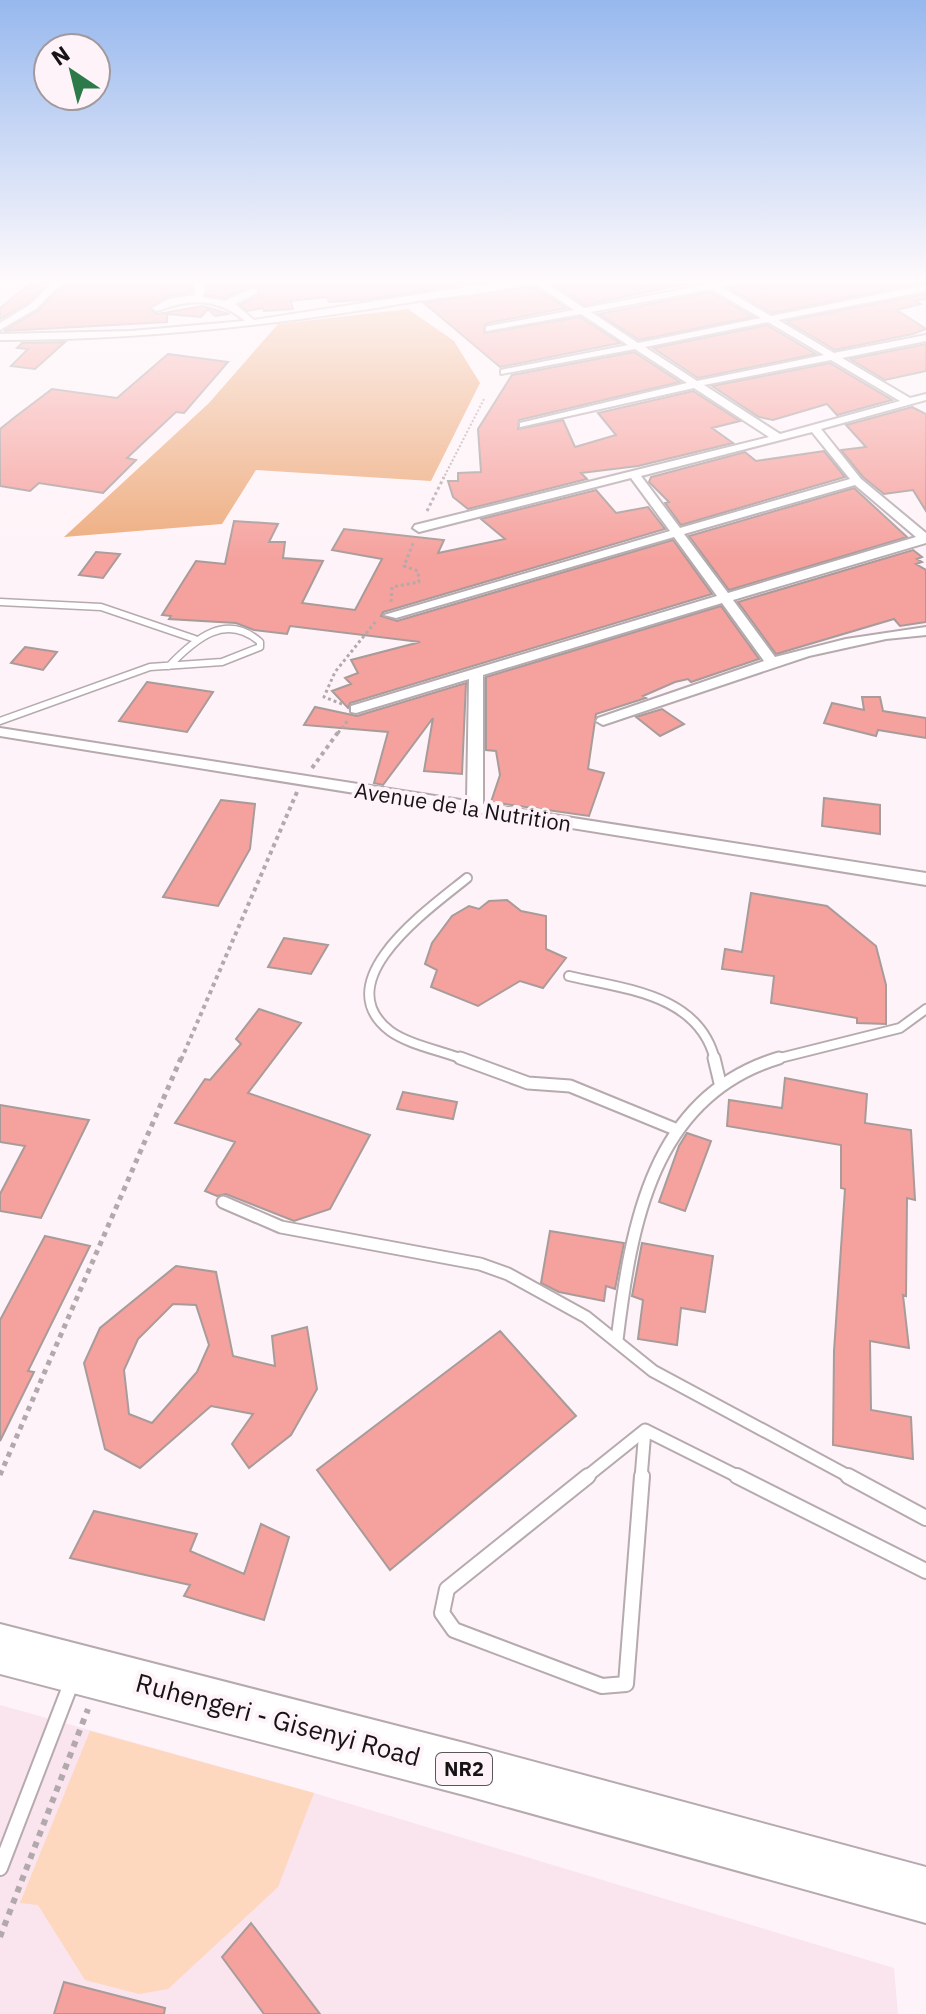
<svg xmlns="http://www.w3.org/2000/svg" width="926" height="2014" font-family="'IBM Plex Sans',sans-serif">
<rect width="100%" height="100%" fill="#fef3f8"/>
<path fill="#fae4ed" d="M 0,1705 L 314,1793 L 894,1968 L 898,2014 L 0,2014 Z"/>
<path fill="#fdd7be" d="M 90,1731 L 314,1793 L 278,1887 L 168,1989 L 139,1994 L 85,1980 L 38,1905 L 20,1903 Z"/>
<path fill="#edaa7b" d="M 408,309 L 454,341 L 480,383 L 431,481 L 256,470 L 222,524 L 64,537 L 209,403 L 278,324 Z"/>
<path fill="#f5a19d" stroke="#a89b9a" stroke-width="2" fill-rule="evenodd" d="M 35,280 L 51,280 L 29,302 L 0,319 L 0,308 Z
M 67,280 L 193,280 L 191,292 L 168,296 L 149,309 L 158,314 L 203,306 L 229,314 L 215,316 L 208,309 L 201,317 L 167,314 L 167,322 L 4,331 L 39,310 Z
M 207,280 L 452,280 L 452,285 L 481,282 L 364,300 L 329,302 L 327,297 L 291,301 L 293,309 L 264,311 L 263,308 L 247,311 L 240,305 L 258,296 L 259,287 L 250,286 L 225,298 L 206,295 Z
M 580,280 L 588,285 L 623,280 L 645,285 L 664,280 L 705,280 L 585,305 L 548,281 Z
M 750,280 L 926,280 L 926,282 L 772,313 L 729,288 Z
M 532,286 L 566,308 L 488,323 L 484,325 L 484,333 L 580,317 L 620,343 L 500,367 L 424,303 Z
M 710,292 L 753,317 L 639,340 L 599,314 Z
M 926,294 L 926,299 L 915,301 L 921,304 L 897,310 L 926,329 L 913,334 L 835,350 L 786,321 Z
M 767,325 L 816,354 L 698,378 L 653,348 Z
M 65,342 L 35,369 L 11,366 L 28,349 L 17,348 L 22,343 Z
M 926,344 L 926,371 L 885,380 L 850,359 Z
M 634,352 L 680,382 L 519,420 L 518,429 L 563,420 L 575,447 L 616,435 L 598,413 L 693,391 L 740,421 L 712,428 L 733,443 L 638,466 L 581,473 L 587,479 L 468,509 L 453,497 L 448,481 L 458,481 L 458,473 L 481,472 L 478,429 L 512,375 Z
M 168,354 L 228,362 L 184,413 L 176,412 L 127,458 L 136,460 L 103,493 L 39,483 L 30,491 L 0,486 L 0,429 L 15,417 L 52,389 L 117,398 Z
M 830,363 L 892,400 L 837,415 L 827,404 L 773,420 L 759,417 L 712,386 Z
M 912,407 L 926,414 L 926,511 L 913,490 L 884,494 L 863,477 L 841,450 L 866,447 L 846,425 Z
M 824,451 L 845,477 L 681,525 L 665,503 L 669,502 L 649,482 L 651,477 L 745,452 L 756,461 Z
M 854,488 L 907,537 L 729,590 L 689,536 Z
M 596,490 L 616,513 L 648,507 L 665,529 L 383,612 L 381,616 L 397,621 L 673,540 L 712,594 L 350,703 L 348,708 L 332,691 L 351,684 L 345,678 L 358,673 L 351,660 L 420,642 L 290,626 L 287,634 L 254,630 L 236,623 L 169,619 L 171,616 L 162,615 L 196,561 L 225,564 L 234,521 L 278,524 L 269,542 L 285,542 L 283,558 L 323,561 L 302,603 L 355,610 L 382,559 L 332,550 L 344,529 L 444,540 L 438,553 L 505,539 L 481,519 Z
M 913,550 L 922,557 L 917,559 L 922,562 L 916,564 L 926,570 L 926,622 L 900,626 L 894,619 L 776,654 L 738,602 Z
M 96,552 L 120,554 L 103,578 L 79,575 Z
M 721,606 L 759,659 L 691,682 L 688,679 L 675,682 L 643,696 L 646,698 L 596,714 L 588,769 L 604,773 L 589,816 L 491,802 L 500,775 L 496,751 L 486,750 L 486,677 Z
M 25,647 L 57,652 L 43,670 L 11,663 Z
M 147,682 L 213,692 L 187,732 L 119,721 Z
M 466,683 L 462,774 L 424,771 L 433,718 L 383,785 L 374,783 L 388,732 L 304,725 L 315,707 L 357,716 Z
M 862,697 L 880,697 L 883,711 L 926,718 L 926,738 L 878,730 L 876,736 L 824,723 L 832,703 L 864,710 Z
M 662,709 L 684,724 L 660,736 L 636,717 Z
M 824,798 L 880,805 L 880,834 L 822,826 Z
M 221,800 L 255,804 L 250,849 L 218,906 L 163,897 Z
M 751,893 L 827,906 L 876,946 L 886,985 L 886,1024 L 857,1023 L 857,1018 L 771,1003 L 774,976 L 722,969 L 725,949 L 742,952 Z
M 507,900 L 521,911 L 546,916 L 546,949 L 566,958 L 543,988 L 520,981 L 478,1006 L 431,987 L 437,970 L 425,964 L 432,943 L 452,916 L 469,906 L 479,909 L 489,901 Z
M 284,938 L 328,945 L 311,974 L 268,967 Z
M 259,1009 L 301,1023 L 248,1093 L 370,1135 L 330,1209 L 294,1221 L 226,1194 L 217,1196 L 205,1191 L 235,1142 L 175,1123 L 205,1079 L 210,1080 L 241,1044 L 236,1039 Z
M 785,1078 L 867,1094 L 865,1123 L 911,1130 L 915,1200 L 907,1198 L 906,1296 L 903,1295 L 909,1348 L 870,1341 L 871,1410 L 911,1417 L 913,1459 L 833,1445 L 834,1351 L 845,1189 L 841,1188 L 841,1145 L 727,1126 L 729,1100 L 782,1108 Z
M 403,1092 L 457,1102 L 453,1119 L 397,1109 Z
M 0,1105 L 89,1120 L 41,1218 L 0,1211 L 0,1194 L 25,1146 L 0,1142 Z
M 687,1133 L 711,1141 L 685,1211 L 659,1202 L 679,1146 Z
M 550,1231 L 624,1243 L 615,1289 L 606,1286 L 604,1301 L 559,1292 L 541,1283 Z
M 45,1236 L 90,1246 L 28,1371 L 34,1372 L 0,1441 L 0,1320 Z
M 642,1243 L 713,1256 L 705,1312 L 681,1308 L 677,1345 L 638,1339 L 643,1300 L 632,1296 Z
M 176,1266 L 216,1272 L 233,1356 L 275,1366 L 272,1336 L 307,1327 L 317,1389 L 291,1435 L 249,1468 L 232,1444 L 253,1414 L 211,1406 L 140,1468 L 105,1449 L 84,1363 L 100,1328 ZM 173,1304 L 196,1305 L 209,1345 L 197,1372 L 152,1423 L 129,1414 L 124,1370 L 138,1339 Z
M 500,1331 L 576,1416 L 390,1570 L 317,1470 Z
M 94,1511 L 197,1534 L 190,1551 L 244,1574 L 261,1524 L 289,1537 L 264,1620 L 184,1596 L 190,1585 L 70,1558 Z
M 251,1923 L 320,2014 L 264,2014 L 222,1957 Z
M 64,1982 L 165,2008 L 164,2014 L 54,2014 Z"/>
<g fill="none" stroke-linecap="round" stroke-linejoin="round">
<g stroke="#b6aaaf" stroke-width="9">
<path id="lane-far3" d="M 0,602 L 101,607 L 195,639
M 0,721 L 150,667 L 222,662 L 260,647 L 260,642 C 226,612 195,639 169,666"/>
</g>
<g stroke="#b6aaaf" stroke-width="12">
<path id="lane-far2" d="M 569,976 C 624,989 699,994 715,1060
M 465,1060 C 443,1051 409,1045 390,1031 C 325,981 430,908 467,878
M 772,1060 L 900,1028 L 926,1009"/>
</g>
<g stroke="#b6aaaf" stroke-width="15">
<path id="lane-far1" d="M 460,1058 L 528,1083 L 570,1086 L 675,1129
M 714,1058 L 720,1083
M 223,1202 L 281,1227 L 480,1264 L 508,1274 L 586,1317 L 653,1371 L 852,1478
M 617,1340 C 631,1225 652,1096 779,1058
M 645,1430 L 741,1478
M 585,1478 L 645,1430 L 641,1478"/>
</g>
<g stroke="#b6aaaf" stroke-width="18">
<path id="lane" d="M 588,1476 L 447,1589 L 442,1613 L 454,1630 L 602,1686 L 626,1684 L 642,1476
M 737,1476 L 926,1571
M 848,1476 L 926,1518
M 0,1868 L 72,1681"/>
</g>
<g stroke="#b6aaaf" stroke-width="4">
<path id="street" d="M 55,280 L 64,280 L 37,308 L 0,330 L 0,323 L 31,304 Z
M 196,280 L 204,280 L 205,291 L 202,297 L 225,301 L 251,289 L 257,289 L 257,293 L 235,304 L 254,320 L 512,280 L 541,280 L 584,308 L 705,285 L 708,280 L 714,283 L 747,280 L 721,287 L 771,316 L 926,285 L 926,291 L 778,320 L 834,353 L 926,335 L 926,341 L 842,358 L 910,398 L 926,394 L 926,400 L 821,429 L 861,479 L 926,533 L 926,543 L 733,600 L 775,657 L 846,639 L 926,627 L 926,635 L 886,639 L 809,656 L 603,725 L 596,721 L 598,718 L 764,661 L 722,603 L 483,675 L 483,804 L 926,873 L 926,885 L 0,736 L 0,728 L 467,801 L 469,679 L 356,713 L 351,712 L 351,706 L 717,596 L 674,537 L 396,618 L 384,615 L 670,531 L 631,478 L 419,532 L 413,528 L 415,525 L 769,437 L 694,388 L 520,427 L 520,423 L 687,383 L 635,349 L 501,374 L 501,370 L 505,369 L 628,345 L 581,314 L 486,331 L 486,327 L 489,326 L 574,310 L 531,281 C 503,293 450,296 418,301 C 279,325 141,340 0,340 L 0,334 L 131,331 L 245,321 C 216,297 191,299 157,311 L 152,308 L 169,299 L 194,295 ZM 711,289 L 761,318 L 638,343 L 591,312 ZM 768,322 L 824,355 L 697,381 L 645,347 ZM 831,360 L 900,401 L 780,434 L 704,385 ZM 812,432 L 850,479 L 680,528 L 641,476 ZM 855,485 L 916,537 L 728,593 L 684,534 Z"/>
</g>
<g stroke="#b6aaaf" stroke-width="4">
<path id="highway" d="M 0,1624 L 468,1744 L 926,1867 L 926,1923 L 468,1796 L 0,1674 Z"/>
</g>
<path stroke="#b2a9ad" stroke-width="2" stroke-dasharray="2 2" stroke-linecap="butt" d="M 443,479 L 484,399"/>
<path stroke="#b2a9ad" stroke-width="3" stroke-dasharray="3 3" stroke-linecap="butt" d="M 427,511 L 444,477
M 391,602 L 392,587 L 419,582 L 418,571 L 404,566 L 414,541
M 342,704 L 324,697 L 335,672 L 376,621
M 338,733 L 348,720"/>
<path stroke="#b2a9ad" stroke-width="4" stroke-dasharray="4 4" stroke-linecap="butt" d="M 312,768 L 339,731
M 181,1060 L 297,792"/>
<path stroke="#b2a9ad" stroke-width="5" stroke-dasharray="5 5" stroke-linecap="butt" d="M 0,1475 L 181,1058"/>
<path stroke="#b2a9ad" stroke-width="6" stroke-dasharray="6 6" stroke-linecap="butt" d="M 0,1937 L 88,1709"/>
<use href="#lane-far3" stroke="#fff" stroke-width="6"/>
<use href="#lane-far2" stroke="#fff" stroke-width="8"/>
<use href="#lane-far1" stroke="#fff" stroke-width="11"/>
<use href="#lane" stroke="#fff" stroke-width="14"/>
<use href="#street" fill="#fff" fill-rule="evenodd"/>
<use href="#highway" fill="#fff" fill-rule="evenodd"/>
</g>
<linearGradient id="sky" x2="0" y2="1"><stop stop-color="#97b8ee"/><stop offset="0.5" stop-color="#fffafc"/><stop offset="1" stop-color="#fffafc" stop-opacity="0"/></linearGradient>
<rect width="926" height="562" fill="url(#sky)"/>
<g text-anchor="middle" stroke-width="8" stroke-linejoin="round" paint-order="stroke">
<rect fill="#fef3f8" stroke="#5c5658" stroke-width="2" x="436" y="1753" width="56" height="32" rx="6"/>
<g font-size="20" font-weight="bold" fill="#171214">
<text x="464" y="1776">NR2</text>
</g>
<g font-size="22" fill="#171214" stroke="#fef3f8">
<text transform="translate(463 807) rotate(9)" y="8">Avenue de la Nutrition</text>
</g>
<g font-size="26" fill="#171214" stroke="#fef3f8">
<text transform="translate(278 1720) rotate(15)" y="9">Ruhengeri - Gisenyi Road</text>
</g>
</g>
<g transform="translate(72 72) rotate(325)"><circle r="38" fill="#fef3f8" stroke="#a2999d" stroke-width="2"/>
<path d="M0-6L14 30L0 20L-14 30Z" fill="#2c7a4a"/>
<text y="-12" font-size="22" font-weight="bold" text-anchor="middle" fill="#171214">N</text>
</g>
</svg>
